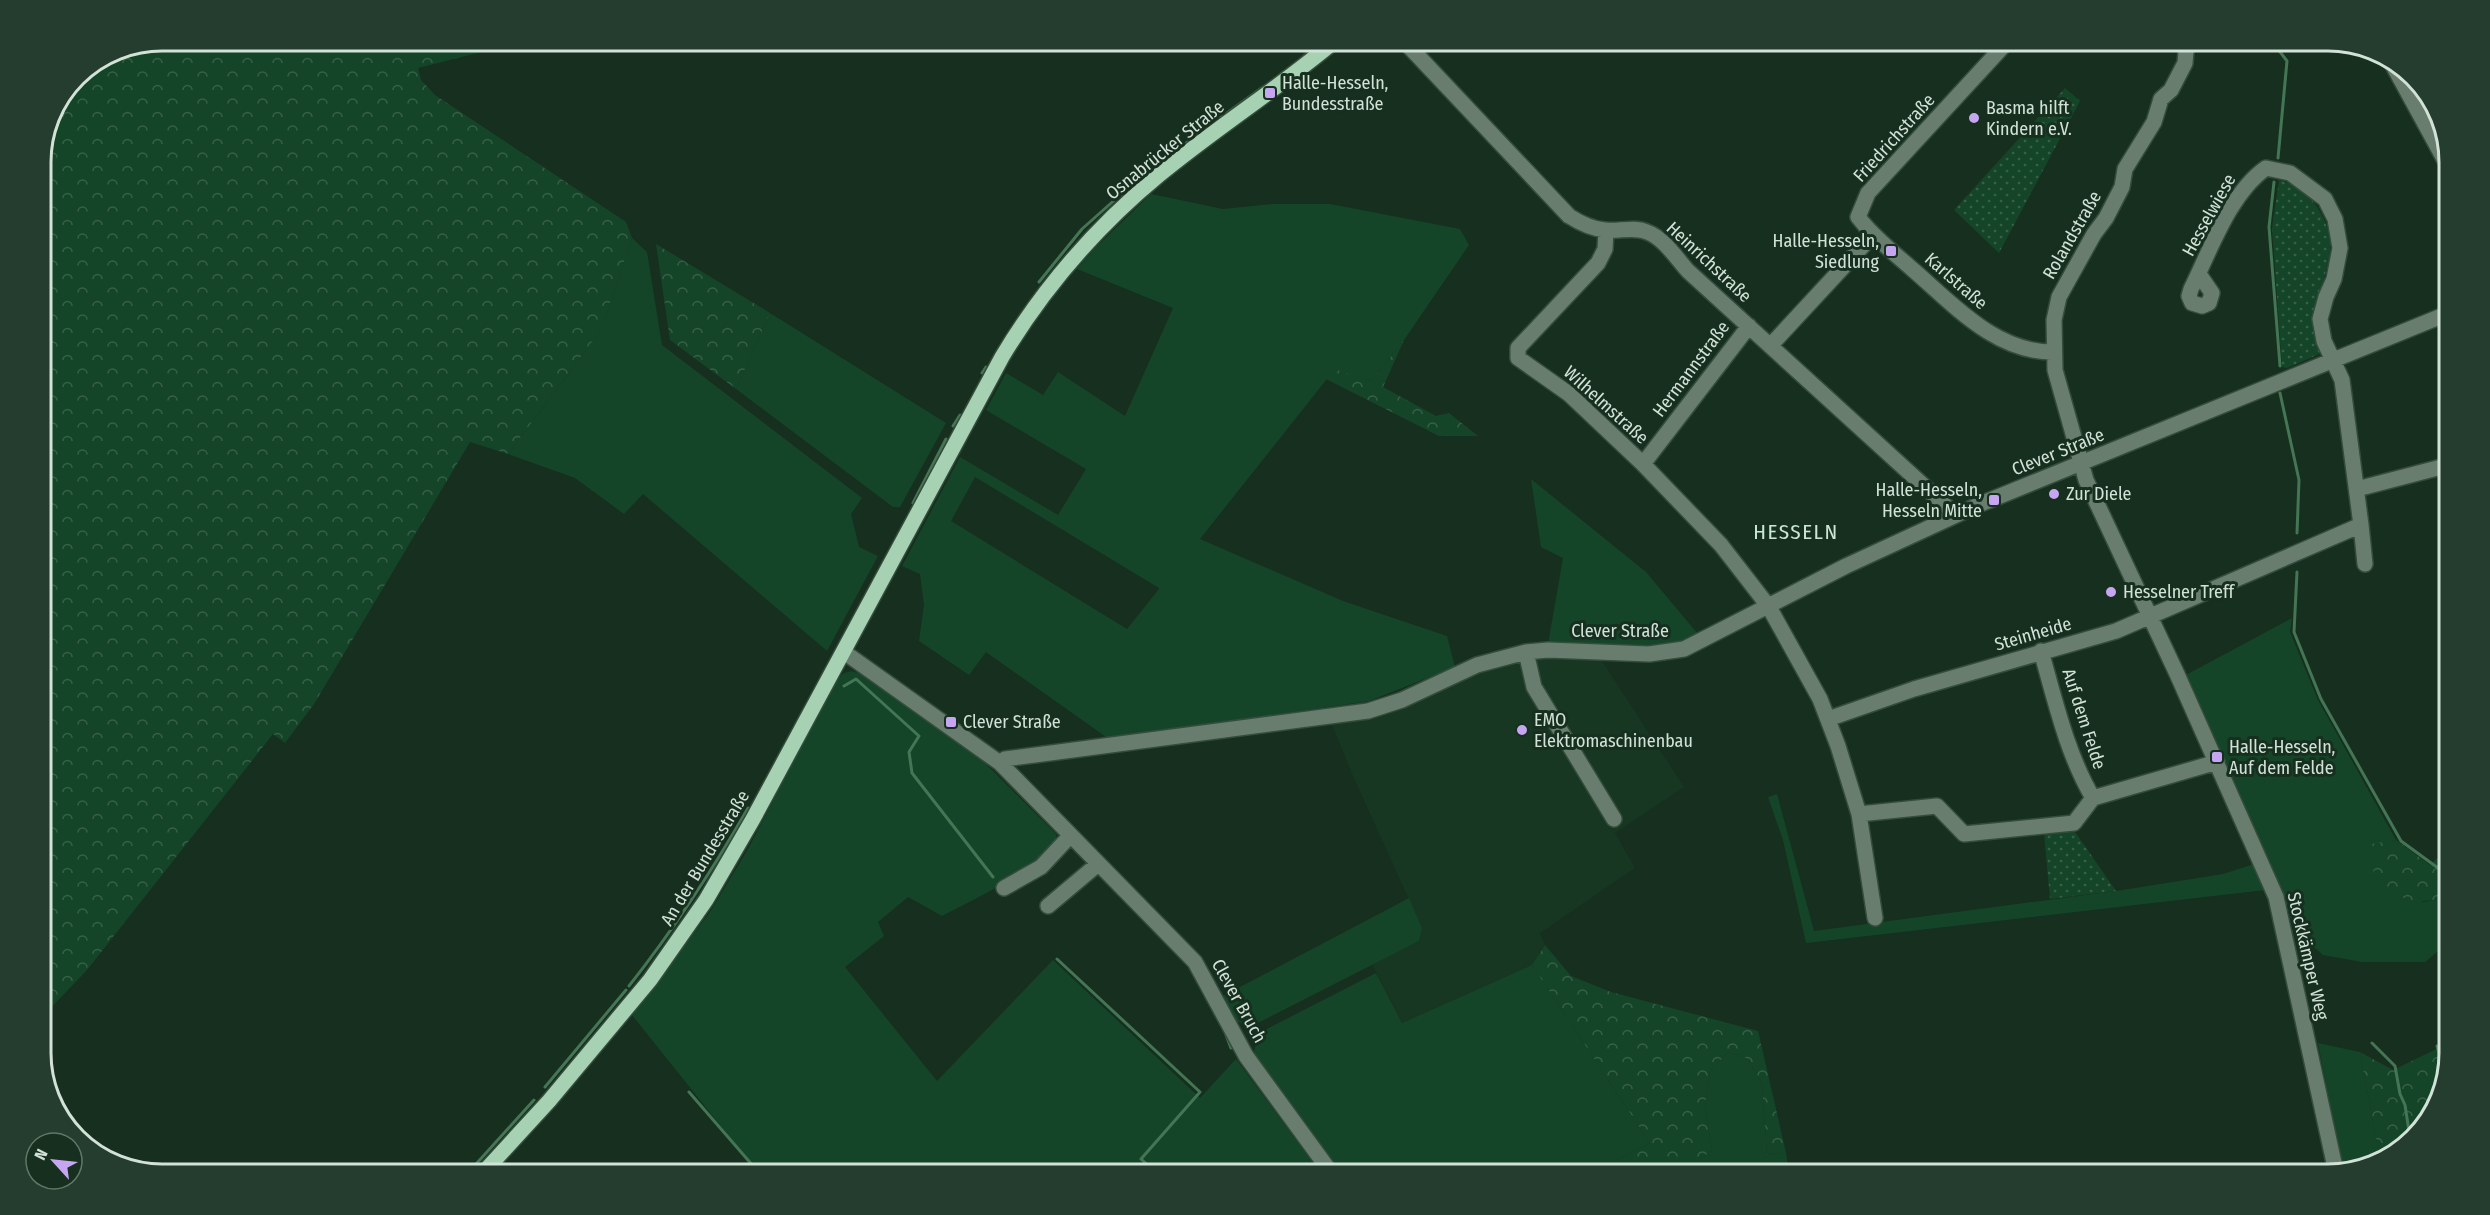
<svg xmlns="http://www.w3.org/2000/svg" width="2490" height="1215" font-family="'Fira Sans Condensed',sans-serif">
<defs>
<pattern id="forest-crowns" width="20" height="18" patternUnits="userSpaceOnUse" patternTransform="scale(1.5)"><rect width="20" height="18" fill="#154529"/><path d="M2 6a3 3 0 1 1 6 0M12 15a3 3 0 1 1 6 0" fill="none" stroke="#366047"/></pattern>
<pattern id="park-dots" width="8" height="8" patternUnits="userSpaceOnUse" patternTransform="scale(1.5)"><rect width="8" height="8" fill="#154529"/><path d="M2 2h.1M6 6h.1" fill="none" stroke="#366047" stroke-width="1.8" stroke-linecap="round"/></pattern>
</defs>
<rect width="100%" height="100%" fill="#162f1f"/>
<path fill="#173722" d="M 1524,657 L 1600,658 L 1684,787 L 1615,833 L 1635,868 L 1540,933 L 1545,945 L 1532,965 L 1402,1023 L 1372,964 L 1419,941 L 1422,928 L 1353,776 L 1332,725 L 1378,716 L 1407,707 L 1451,685 Z"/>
<path fill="#154529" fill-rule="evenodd" d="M 1151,194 L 1223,209 L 1273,204 L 1330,204 L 1460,229 L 1469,245 L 1404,340 L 1371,381 L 1334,370 L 1200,539 L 1343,601 L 1447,636 L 1455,667 L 1369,701 L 1109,739 L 986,652 L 969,675 L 919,641 L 924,605 L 920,574 L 902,566 L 960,457 L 1058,515 L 1086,469 L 986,410 L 1006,373 L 1043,395 L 1058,372 L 1125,416 L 1173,308 L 1077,269 L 1094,249 ZM 975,477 L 1159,588 L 1159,589 L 1127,629 L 951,521 Z
M 632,238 L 647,252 L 662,345 L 862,498 L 851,514 L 859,547 L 878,556 L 827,651 L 643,494 L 624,514 L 575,478 L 508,454 L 601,330 Z
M 770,313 L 946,423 L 900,507 L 893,507 L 736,389 Z
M 1531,479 L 1646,572 L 1698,634 L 1680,643 L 1648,645 L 1548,644 L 1563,558 L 1541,547 Z
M 2292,618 L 2290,632 L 2318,700 L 2396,840 L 2371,845 L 2423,902 L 2449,898 L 2449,942 L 2425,962 L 2362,962 L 2323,955 L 2295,931 L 2283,895 L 2184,676 Z
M 852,671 L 866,676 L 978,756 L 1056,834 L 1057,843 C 1024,876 983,895 942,916 L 908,897 L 878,922 L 884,936 L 845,967 L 937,1081 L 1053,960 L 1200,1098 L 1236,1059 L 1313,1163 L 1300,1174 L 1162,1174 L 1148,1162 L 1137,1174 L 759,1174 L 632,1015 L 710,912 L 748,849 L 835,682 L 844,673 Z
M 1777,794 L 1814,931 L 2116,891 L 2223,874 L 2254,864 L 2265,890 L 1806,943 L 1783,840 L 1768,797 Z
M 1409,898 L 1422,928 L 1419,941 L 1252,1026 L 1235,1021 L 1221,997 Z
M 1532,965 L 1650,1143 L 1590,1174 L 1341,1174 L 1254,1054 L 1257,1034 L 1376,973 L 1402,1023 Z
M 2318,1043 L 2360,1052 L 2380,1159 L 2343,1170 Z
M 1729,1052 L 1748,1059 L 1762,1084 L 1767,1155 L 1786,1153 L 1789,1174 L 1695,1174 L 1691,1167 L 1712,1150 L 1705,1106 L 1710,1070 Z"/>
<path fill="url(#forest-crowns)" d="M 162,41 L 506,41 L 489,50 L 418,68 L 421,80 L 435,95 L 626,222 L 632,238 L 601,330 L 508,454 L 470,442 L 314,704 L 285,743 L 273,734 L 87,970 L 41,1018 L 41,155 L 50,115 L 76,76 L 116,50 Z
M 656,244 L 770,313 L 736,389 L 670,340 Z
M 1404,340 L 1383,387 L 1436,416 L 1449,413 L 1478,436 L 1439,436 L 1326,379 L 1334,369 L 1371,381 Z
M 2396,840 L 2430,865 L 2449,847 L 2449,898 C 2410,904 2404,903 2374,877 L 2371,844 Z
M 1545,945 L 1571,976 L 1611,992 L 1758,1031 L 1786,1153 L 1767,1155 L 1762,1084 L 1748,1059 L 1729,1052 L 1710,1070 L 1705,1106 L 1712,1150 L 1691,1167 L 1695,1174 L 1590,1174 L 1650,1143 L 1532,965 Z
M 2449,1043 L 2449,1053 L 2437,1106 L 2395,1154 L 2380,1159 L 2360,1052 L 2393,1070 Z"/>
<path fill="url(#park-dots)" d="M 2065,88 L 2080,101 L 1999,253 L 1954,210 Z
M 2279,180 C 2308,186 2332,219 2330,250 C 2329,265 2322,280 2321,296 C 2321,314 2323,334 2324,352 L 2287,368 L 2282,367 L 2272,228 Z
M 2073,829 L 2116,891 L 2050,899 L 2044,833 Z"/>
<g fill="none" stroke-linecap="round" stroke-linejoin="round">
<path stroke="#447555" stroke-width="3" d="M 2271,40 L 2287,61 L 2278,158
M 1302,58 L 1323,40
M 1209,126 L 1263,87
M 1162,160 L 1202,132
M 2274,182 L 2269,227 L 2280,366
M 1039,282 L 1082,229 L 1146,172
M 982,373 L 986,367
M 2280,393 L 2299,480 L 2297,533
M 953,426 L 960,415
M 913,503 L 946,439
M 2297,572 L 2294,632 L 2321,699 L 2401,841 L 2449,876
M 844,686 L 856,679 L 919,736 L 909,752 L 912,773 L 993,877
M 1057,959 L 1200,1092 L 1141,1159 L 1158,1174
M 629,986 C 674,929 712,871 748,808
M 1226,1035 L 1231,1048
M 2372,1043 L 2395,1066 L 2400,1094 L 2405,1105 L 2410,1138
M 2437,1046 L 2440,1057 L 2446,1066
M 545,1087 L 626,990
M 689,1092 L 760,1174
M 467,1174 L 534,1100"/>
<g stroke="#344c3c" stroke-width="18">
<path id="minor" d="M 1403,40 L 1569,216 C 1580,223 1592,229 1605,230 C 1618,232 1634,226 1647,232 C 1664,238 1677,259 1688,271 L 1947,507 L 1953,516
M 2009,40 L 1868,193 L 1858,217 C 1873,237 1892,251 1911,268 C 1952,303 1995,353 2054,352
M 2191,40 L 2186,51 L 2185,63 L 2171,90 L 2161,99 L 2154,122 L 2125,169 L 2122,187 L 2106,218 L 2094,234 L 2059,297 L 2054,320 L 2055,370 L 2086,480 L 2177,674 L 2276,897 L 2336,1172
M 2390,60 L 2449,168
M 1606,231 L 1605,249 L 1598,263 L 1518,348 L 1518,358 L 1569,394 L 1643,464 L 1721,545 L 1769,607 L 1820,699 L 1838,746 L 1859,814 L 1875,918
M 1770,346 L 1872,236
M 1643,464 L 1749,326
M 2357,489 L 2449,465
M 2361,525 L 2365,564
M 2041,651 C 2055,700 2067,754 2093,798
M 844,652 L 1000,763 L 1195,962 L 1246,1056 L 1332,1174
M 1526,652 L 1534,687 L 1614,819
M 1828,719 L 1914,689 L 2116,631 L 2361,525 L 2342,380 L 2324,341 L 2320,319 L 2326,297 L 2334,279 L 2340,248 L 2335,219 L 2325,199 L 2290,173 L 2266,168 C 2230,193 2210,251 2191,289 L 2189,296 L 2192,303 L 2202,306 L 2209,303 L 2212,293 L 2199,274
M 1000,763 L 1005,759 L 1368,711 L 1402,700 L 1477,665 L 1526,652 L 1548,650 L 1649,654 L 1684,649 L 1846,566 L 1978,505 L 2449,313
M 1859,814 L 1937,806 L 1964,834 L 2074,823 L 2093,798 L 2217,762
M 1004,888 L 1041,867 L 1070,836
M 1048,906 L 1098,864"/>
</g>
<g stroke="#344c3c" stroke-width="18">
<path id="major" d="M 482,1174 L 549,1101 L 650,980 L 706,900 L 753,819 L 1002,357 C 1044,287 1096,227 1159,175 C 1216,128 1279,88 1336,40"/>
</g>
<use href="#minor" stroke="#687d6e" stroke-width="15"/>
<use href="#major" stroke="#a6d2b3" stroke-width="15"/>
</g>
<g fill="#c6a6f0" stroke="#162f1f" stroke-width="2">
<rect x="1264" y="87" width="12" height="12" rx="3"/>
<circle cx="1974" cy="118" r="6"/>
<rect x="1885" y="245" width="12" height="12" rx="3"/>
<circle cx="2054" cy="494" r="6"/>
<rect x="1988" y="494" width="12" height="12" rx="3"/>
<circle cx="2111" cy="592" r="6"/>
<rect x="945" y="716" width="12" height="12" rx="3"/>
<circle cx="1522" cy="730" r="6"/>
<rect x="2211" y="751" width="12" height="12" rx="3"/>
</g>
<g text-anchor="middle" stroke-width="6" stroke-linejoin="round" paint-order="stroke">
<g font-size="18" fill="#d3e2d7" stroke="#162f1f" text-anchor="start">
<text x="1282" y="89">Halle-Hesseln,<tspan x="1282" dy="21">Bundesstraße</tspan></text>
<text x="1986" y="114">Basma hilft<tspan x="1986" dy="21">Kindern e.V.</tspan></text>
<text x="1879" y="247" text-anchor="end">Halle-Hesseln,<tspan x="1879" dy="21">Siedlung</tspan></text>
<text x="1982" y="496" text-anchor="end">Halle-Hesseln,<tspan x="1982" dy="21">Hesseln Mitte</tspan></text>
<text x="2066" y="500">Zur Diele</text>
<text x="2123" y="598">Hesselner Treff</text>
<text x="1534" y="726">EMO<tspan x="1534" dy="21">Elektromaschinenbau</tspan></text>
<text x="963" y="728">Clever Straße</text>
<text x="2229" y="753">Halle-Hesseln,<tspan x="2229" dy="21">Auf dem Felde</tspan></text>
</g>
<g font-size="18" fill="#d3e2d7" stroke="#162f1f">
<text transform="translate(1894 138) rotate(-48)" y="6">Friedrichstraße</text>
<text transform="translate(1165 150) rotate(-39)" y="6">Osnabrücker Straße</text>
<text transform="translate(2209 215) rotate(-61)" y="6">Hesselwiese</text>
<text transform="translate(2072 235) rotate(-60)" y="6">Rolandstraße</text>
<text transform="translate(1709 262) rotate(43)" y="6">Heinrichstraße</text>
<text transform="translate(1956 281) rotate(41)" y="6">Karlstraße</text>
<text transform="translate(1691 369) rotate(-53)" y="6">Hermannstraße</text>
<text transform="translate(1606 405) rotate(42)" y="6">Wilhelmstraße</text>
<text transform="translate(2058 452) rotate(-22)" y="6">Clever Straße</text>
<text x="1620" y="637">Clever Straße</text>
<text transform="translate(2033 634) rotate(-16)" y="6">Steinheide</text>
<text transform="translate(2084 719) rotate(72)" y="6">Auf dem Felde</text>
<text transform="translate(705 858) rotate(-59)" y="6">An der Bundesstraße</text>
<text transform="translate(2308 956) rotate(77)" y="6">Stockkämper Weg</text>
<text transform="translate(1239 1001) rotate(61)" y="6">Clever Bruch</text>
</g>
<g font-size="21" letter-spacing="1.5" fill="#cae8d3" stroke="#162f1f">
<text x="1796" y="539">HESSELN</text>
</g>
</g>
<path d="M0 0H2490V1215H0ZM162 51H2328A111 111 0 0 1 2439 162V1053A111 111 0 0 1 2328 1164H162A111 111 0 0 1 51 1053V162A111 111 0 0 1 162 51Z" fill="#253d2e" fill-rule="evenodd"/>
<path fill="none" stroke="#d3e2d7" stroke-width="3" d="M162 51H2328A111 111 0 0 1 2439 162V1053A111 111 0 0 1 2328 1164H162A111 111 0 0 1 51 1053V162A111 111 0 0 1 162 51Z"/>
<g transform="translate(54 1161) rotate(297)"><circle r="28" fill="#162f1f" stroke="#627769" stroke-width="1.5"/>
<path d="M0-4.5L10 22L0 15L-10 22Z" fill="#c6a6f0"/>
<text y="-9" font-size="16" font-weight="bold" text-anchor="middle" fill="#d3e2d7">N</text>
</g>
</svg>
